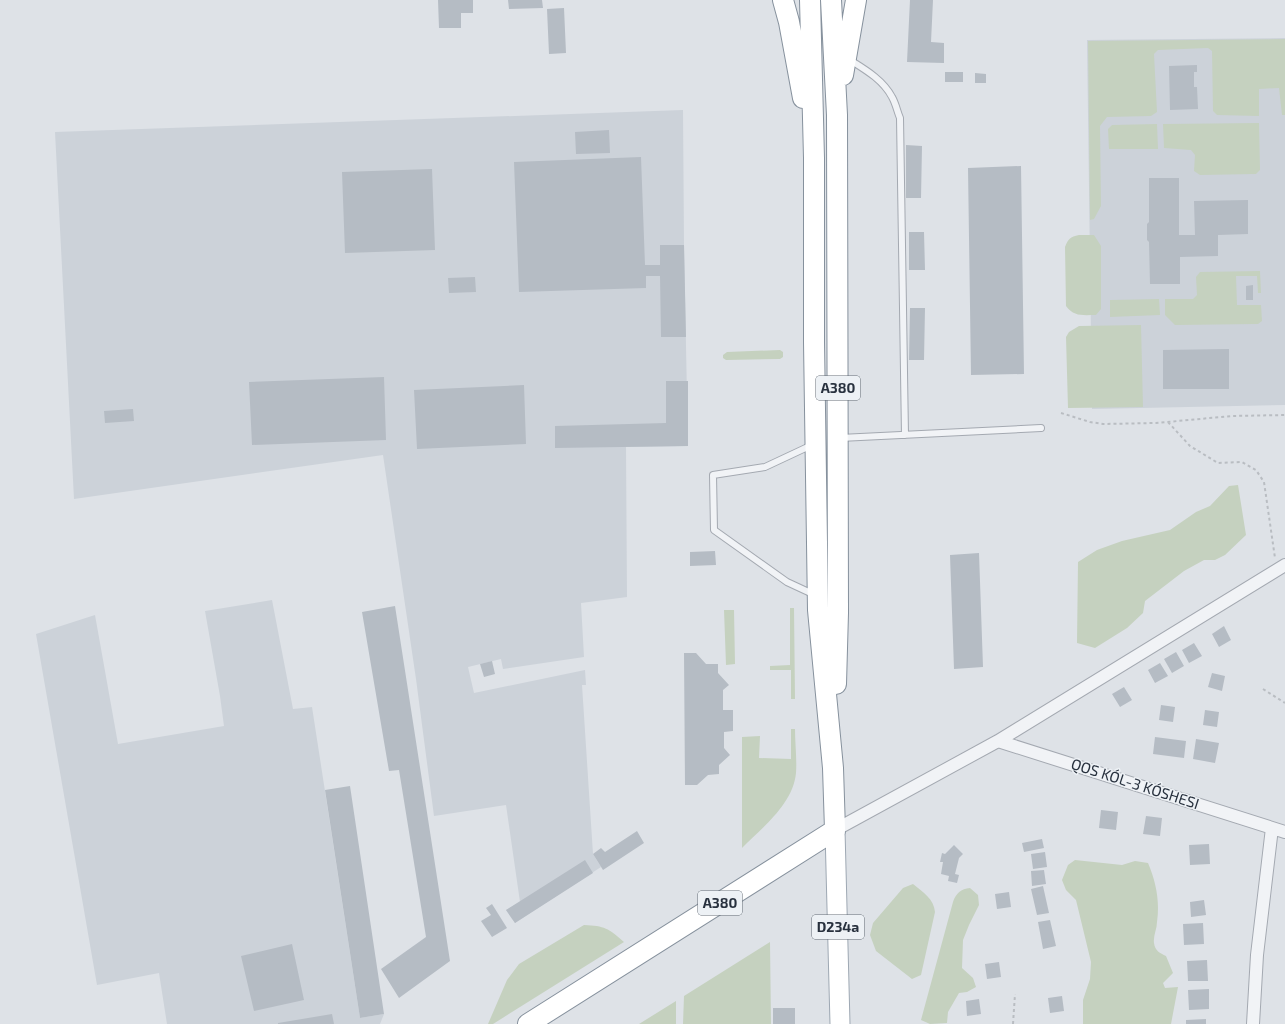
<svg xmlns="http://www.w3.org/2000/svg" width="1285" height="1024" font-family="'Exo 2',sans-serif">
<rect width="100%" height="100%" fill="#dee2e7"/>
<path fill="#ccd2d9" d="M 1285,38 L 1285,405 L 1092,409 L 1087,40 Z
M 683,110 L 684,245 L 688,446 L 626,447 L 627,597 L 581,603 L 584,657 L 503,669 L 501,659 L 468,667 L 474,693 L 585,670 L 586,685 L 582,685 L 593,854 L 601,867 L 515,923 L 506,910 L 520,902 L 506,805 L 434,816 L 416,679 L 383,455 L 74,499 L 55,132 Z
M 272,600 L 293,709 L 312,707 L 360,1018 L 384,1014 L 380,1024 L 167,1024 L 159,973 L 97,985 L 36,634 L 95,615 L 118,744 L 224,726 L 220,696 L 205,611 Z"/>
<path fill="#c5d1bf" d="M 1285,39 L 1285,115 L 1282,115 L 1279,88 L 1259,89 L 1259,116 L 1217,115 L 1213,111 L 1212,51 L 1208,48 L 1158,50 L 1154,54 L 1157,112 L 1151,116 L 1107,117 L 1100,126 L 1101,206 L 1094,219 L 1090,220 L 1088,41 Z
M 1259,123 L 1260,170 L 1256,174 L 1200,175 L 1194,171 L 1195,155 L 1191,150 L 1164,148 L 1163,124 Z
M 1157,124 L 1158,149 L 1109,149 L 1108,129 L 1112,125 Z
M 1079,235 L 1094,235 L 1101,246 L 1101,309 L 1096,315 C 1083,315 1074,317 1066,306 L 1065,247 C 1068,239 1070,237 1079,235 Z
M 1260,271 L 1261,293 L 1258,293 L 1257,276 L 1236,276 L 1237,305 L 1261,305 L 1262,321 L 1258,324 L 1175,325 L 1165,315 L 1165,299 L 1193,299 L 1197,295 L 1196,277 L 1200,272 Z
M 1159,299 L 1160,315 L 1110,317 L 1110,300 Z
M 1141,325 L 1143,407 L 1068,408 L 1066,337 L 1069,332 L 1079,326 Z
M 780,350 L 783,352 L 783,357 L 780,359 L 726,360 L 723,358 L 723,355 L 727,352 Z
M 1238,485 L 1246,535 L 1225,555 L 1215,560 L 1204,560 L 1184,571 L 1145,601 L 1143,613 L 1127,628 L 1095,648 L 1077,643 L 1078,562 L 1097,550 L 1122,541 L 1170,530 L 1196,512 L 1210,506 L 1229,486 Z
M 790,608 L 794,608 L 795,699 L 791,699 L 791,670 L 770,670 L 770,666 L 790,665 Z
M 724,610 L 734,610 L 735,664 L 726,665 Z
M 791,729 L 795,729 C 795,743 797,759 796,773 C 793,804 763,827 742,848 L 742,737 L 760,736 L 759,758 L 791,759 Z
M 1075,860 L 1122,865 L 1135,861 L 1148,863 C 1156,882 1160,901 1157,922 C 1157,929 1153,936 1154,943 C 1155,951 1160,953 1166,956 L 1173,973 L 1163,983 L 1165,988 L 1178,987 L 1171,1024 L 1083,1024 L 1083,1000 L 1090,979 L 1091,962 L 1076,900 L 1066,890 L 1062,880 L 1068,865 Z
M 913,884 C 923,892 934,899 935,912 L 921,975 L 912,979 L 876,951 L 870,935 L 873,923 L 903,888 Z
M 970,888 L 978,895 L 979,905 L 969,925 L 963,940 L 962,968 L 973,978 L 976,987 L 967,992 L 959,993 L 948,1012 L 947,1023 L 930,1024 L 921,1020 L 953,902 C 956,893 961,889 970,888 Z
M 584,925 C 605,926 608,928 624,942 L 493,1024 L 488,1024 L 507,980 L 519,964 Z
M 770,942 L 771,1024 L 683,1024 L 684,996 Z
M 676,1001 L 676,1024 L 639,1024 Z"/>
<path fill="#b5bcc4" d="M 438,0 L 473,0 L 473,13 L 461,13 L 461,28 L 439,28 Z
M 508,0 L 542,0 L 543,8 L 509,9 Z
M 910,0 L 933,0 L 931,42 L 944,43 L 944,63 L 907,62 Z
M 564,8 L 566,53 L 549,54 L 547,9 Z
M 1197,65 L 1197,72 L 1194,72 L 1194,87 L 1197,87 L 1198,109 L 1170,110 L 1169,66 Z
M 945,72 L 963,72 L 963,82 L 945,82 Z
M 975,73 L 986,74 L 986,83 L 975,83 Z
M 609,130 L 610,153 L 576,154 L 575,132 Z
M 906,145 L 922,146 L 921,198 L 906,198 Z
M 641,157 L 645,265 L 660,265 L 660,245 L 684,245 L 686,337 L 661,337 L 660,276 L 646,276 L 646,288 L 519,292 L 514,162 Z
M 1021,166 L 1024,374 L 971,375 L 968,168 Z
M 432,169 L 435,250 L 345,253 L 342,172 Z
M 1149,178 L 1179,178 L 1179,235 L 1195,235 L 1194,201 L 1248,200 L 1248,234 L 1218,235 L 1218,256 L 1180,257 L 1180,284 L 1150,284 L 1149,242 L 1147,240 L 1147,224 L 1149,222 Z
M 909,232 L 924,232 L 925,270 L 909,270 Z
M 475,277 L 476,292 L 449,293 L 448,278 Z
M 1253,285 L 1253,300 L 1246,300 L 1246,286 Z
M 910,308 L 925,308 L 924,360 L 909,360 Z
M 1229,349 L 1229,389 L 1163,389 L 1163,350 Z
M 384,377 L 386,440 L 252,445 L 249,382 Z
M 666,381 L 688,381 L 688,446 L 555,448 L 555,426 L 666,423 Z
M 524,385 L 526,444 L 417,449 L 414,390 Z
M 133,409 L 134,421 L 105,423 L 104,411 Z
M 715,551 L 716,565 L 690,566 L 690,552 Z
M 979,553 L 983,667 L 954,669 L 950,555 Z
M 395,606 L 450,961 L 399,998 L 381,969 L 426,937 L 399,770 L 389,771 L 362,612 Z
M 1224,626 L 1231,640 L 1219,647 L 1212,634 Z
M 1194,643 L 1202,656 L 1189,663 L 1182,650 Z
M 1176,652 L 1184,666 L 1172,673 L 1164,659 Z
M 684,653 L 696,653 L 706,664 L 718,664 L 718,673 L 729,685 L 723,690 L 723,710 L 733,710 L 733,731 L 724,732 L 724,748 L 730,755 L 719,765 L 719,774 L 708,775 L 697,785 L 685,785 Z
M 492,661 L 495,674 L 484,677 L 480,664 Z
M 1160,663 L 1168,676 L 1155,683 L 1148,670 Z
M 1212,673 L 1225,676 L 1222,691 L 1208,687 Z
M 1124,687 L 1132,700 L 1120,707 L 1112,694 Z
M 1161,705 L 1175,707 L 1173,722 L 1159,720 Z
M 1205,710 L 1219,712 L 1217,727 L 1203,725 Z
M 1155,737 L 1186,741 L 1184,758 L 1153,754 Z
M 1196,739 L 1219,743 L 1215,763 L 1193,759 Z
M 350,786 L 384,1014 L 360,1018 L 325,790 Z
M 1101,810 L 1118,812 L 1116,830 L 1099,828 Z
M 1146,816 L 1162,818 L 1160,836 L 1143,834 Z
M 637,831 L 644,843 L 603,870 L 593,854 L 601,848 L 605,852 Z
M 1042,839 L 1044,848 L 1024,852 L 1022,843 Z
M 1209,844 L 1210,864 L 1190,865 L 1189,845 Z
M 954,845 L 963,854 L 959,858 L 955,874 L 959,875 L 957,883 L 948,881 L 949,876 L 941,874 L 943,862 L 940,862 L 942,853 L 945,854 Z
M 1045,852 L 1047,867 L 1033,869 L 1031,854 Z
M 585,860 L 593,873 L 515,923 L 506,910 Z
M 1044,870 L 1046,884 L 1032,886 L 1031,871 Z
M 1043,886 L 1049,913 L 1037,915 L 1031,889 Z
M 1009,892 L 1011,907 L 997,909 L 995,894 Z
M 1204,900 L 1206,915 L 1191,917 L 1190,902 Z
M 492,904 L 507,928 L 492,937 L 481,921 L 491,915 L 486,908 Z
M 1050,920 L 1056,946 L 1043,949 L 1038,922 Z
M 1203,923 L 1204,944 L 1184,945 L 1183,924 Z
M 292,944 L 304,1000 L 254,1011 L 241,956 Z
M 1207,960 L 1208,981 L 1188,981 L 1187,961 Z
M 999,962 L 1001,977 L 987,979 L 985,964 Z
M 1209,989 L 1209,1009 L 1189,1010 L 1188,990 Z
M 1062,996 L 1064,1011 L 1050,1013 L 1048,998 Z
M 979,999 L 981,1014 L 967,1016 L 966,1001 Z
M 773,1008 L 795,1008 L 795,1024 L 773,1024 Z
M 332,1014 L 334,1024 L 278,1024 L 278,1023 Z
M 1206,1019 L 1206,1024 L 1186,1024 L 1186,1020 Z"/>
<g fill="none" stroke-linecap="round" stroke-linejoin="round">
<g stroke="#a4a9b1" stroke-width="8">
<path id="service" d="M 850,60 C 866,70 883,80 892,97 C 896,104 897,111 900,118 L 905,435
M 840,438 L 1041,428
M 812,445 L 765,467 L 713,475 L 714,530 L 787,582 L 815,595"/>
</g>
<g stroke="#a4a9b1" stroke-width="14">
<path id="minor" d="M 998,741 L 1285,832
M 835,830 L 998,741 L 1285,565
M 1253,1024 L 1257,955 L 1272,828"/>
</g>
<g stroke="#9ea8b3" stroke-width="21">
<path id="primary" d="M 835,830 L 840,1024"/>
</g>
<g stroke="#86919d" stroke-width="22">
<path id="trunk" d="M 783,0 L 789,22 L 803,98
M 831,0 L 837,115 L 838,613 L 836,684
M 843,75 L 856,0
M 528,1024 L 835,830 L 833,768 L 818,610 L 814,342 L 814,158 L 810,0"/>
</g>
<path stroke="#b9bdc2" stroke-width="2" stroke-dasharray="3 3" stroke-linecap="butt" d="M 1061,413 L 1090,422 L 1103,424 L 1156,423 L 1232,416 L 1285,415
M 1168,422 L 1190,446 L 1218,463 L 1242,462 L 1256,470 L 1264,482 L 1275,558
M 1263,689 L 1285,703
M 1013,1024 L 1015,994"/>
<use href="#service" stroke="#f1f3f6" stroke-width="6"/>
<use href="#minor" stroke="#f1f3f6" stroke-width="12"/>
<use href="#primary" stroke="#fff" stroke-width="19"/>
<use href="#trunk" stroke="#fff" stroke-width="20"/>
</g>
<g text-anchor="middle" stroke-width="3" stroke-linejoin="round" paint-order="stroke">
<g fill="#edf1f5" stroke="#636b75" stroke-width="1">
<rect x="816" y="376" width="44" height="24" rx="3"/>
<rect x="698" y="891" width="44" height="24" rx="3"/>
<rect x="812" y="915" width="52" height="24" rx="3"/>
</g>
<g font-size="14" font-weight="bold" fill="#28313e">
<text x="838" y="393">A380</text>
<text x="720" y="908">A380</text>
<text x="838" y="932">D234a</text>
</g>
<g font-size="15" fill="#28313e" stroke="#edf1f5">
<text transform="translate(1135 784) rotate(18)" y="5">QOS KÓL-3 KÓSHESI</text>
</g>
</g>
</svg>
